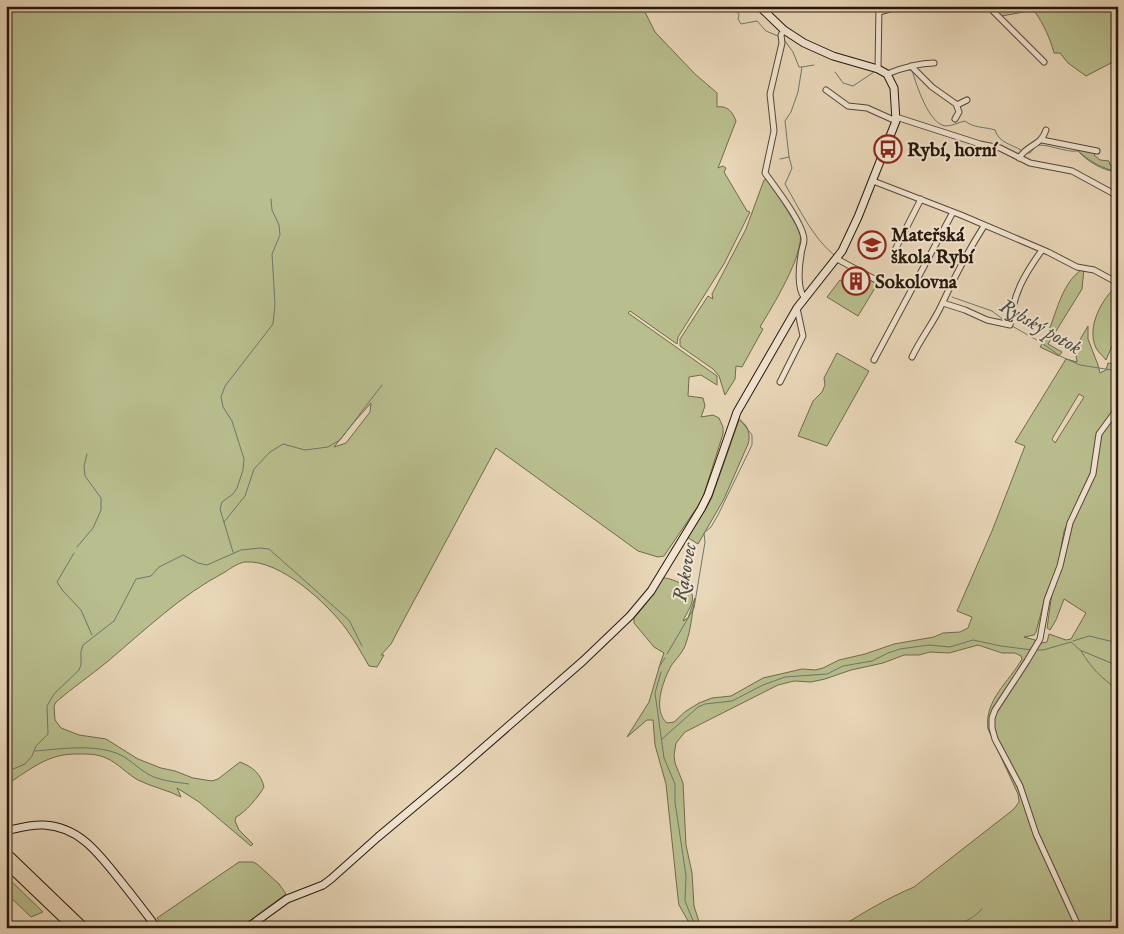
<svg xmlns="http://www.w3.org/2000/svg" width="1124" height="934" font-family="'IM FELL English',serif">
<rect width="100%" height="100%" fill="#e9d7b9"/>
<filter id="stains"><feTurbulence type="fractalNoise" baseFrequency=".004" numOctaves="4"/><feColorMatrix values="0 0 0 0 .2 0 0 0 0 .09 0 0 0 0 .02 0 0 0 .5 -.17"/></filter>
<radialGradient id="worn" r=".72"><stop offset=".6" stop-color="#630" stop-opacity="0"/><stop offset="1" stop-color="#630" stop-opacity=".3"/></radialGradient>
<path fill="#b9be8e" stroke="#706a4c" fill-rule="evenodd" d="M 6,6 L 639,6 L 646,14 L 655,32 L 695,74 L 717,93 L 717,107 C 728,105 733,113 736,121 L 718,168 L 723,166 L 726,168 L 724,172 L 747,211 L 750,212 L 724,264 L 678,337 L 677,344 L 630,311 L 628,313 L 717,376 L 717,385 L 701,375 L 689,377 L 688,396 L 703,398 L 705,406 L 701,417 L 713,415 L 719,418 L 723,427 L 723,434 L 702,500 L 664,556 L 658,557 L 638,551 L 496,448 L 402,623 L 391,644 L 381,655 L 384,655 L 377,667 L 369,666 C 362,654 355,641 347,630 C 328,604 280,559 245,562 C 238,563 231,568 225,572 C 181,595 145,630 107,662 C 90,676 72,688 56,702 L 54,706 L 55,720 L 61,728 L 79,735 L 106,739 L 138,759 L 161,768 L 175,771 L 193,778 L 212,781 L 218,779 L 240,762 C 253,767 261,774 264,787 C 259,796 245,813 236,817 L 235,821 L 239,830 L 253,844 L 251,846 L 199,802 L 177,788 L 181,797 C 168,790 152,787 138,780 C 127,774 118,763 106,758 C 98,754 88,754 79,754 C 48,753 31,769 6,785 ZM 371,403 L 370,412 L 346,443 L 334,447 L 355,421 Z
M 992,6 L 1118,6 L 1118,64 L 1115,61 L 1086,76 L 1068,63 L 1060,53 L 1054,53 C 1050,38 1044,25 1035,12 L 1029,11 L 1002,16 Z
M 1075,147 L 1096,153 L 1094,155 L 1100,160 L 1109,161 L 1110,165 L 1118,168 L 1118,171 C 1105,171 1083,158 1075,147 Z
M 767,179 C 778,196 795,213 800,232 C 805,254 772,307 760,327 L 763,329 L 742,367 L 736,366 L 735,379 L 725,395 L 719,376 L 713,369 L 680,346 L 680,339 L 708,296 L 713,299 L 712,294 L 746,229 L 764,180 Z
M 1084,268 L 1082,289 L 1048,344 L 1062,352 L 1059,356 L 1040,347 C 1057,322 1057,285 1084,268 Z
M 868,277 L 878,283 L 858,316 L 827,297 L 840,280 L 860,289 Z
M 1118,285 L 1118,332 L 1106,360 C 1103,356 1098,352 1096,348 C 1086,327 1102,298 1118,285 Z
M 1088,326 L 1088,339 L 1098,365 L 1100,373 L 1106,370 L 1108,363 L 1118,365 L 1118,928 L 839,928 C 864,912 888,898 914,887 L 1014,809 L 1019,802 L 1018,794 L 988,729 C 984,700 1009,682 1022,659 L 1021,656 L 1015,653 L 1002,653 L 978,645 L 949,653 L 930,652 L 919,655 L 904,655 L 883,663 L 851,670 L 825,679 L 811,682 L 794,681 L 778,685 L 685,732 L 676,743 L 674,755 L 675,763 L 683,783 L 686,845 L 692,873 L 694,906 L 701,928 L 692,928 L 679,905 L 678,898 L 666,784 L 655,745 L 653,720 L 647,720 L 627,737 L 649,702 L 661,661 L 664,653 L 654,647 L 634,623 L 634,618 L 645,605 L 663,578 C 669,578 676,581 682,584 C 701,595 690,606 683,621 L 688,618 L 695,598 C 692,614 691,629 686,643 C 684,651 676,659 671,666 C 663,681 652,710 667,723 L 674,722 L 686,711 L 699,703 L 712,698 L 731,696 L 763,678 L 802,669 L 815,670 L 823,668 L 839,660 L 865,654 L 894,644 L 934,637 L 943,633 L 960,632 L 968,628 L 972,617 L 957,611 L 992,531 L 1025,446 L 1015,442 L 1066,359 L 1077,362 L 1075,348 ZM 1079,394 L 1084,397 L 1055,443 L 1052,439 ZM 1085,485 L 1089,489 L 1075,516 L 1052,593 L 1047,628 L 1050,630 L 1056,620 L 1064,599 L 1086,613 L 1071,639 L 1066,640 L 1049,634 L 1047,642 L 1036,644 L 1035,640 L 1024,637 L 1034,635 L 1036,632 L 1046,594 L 1058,565 L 1064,531 Z
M 837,353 L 869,371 L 827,446 L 798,436 L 813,401 L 822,392 L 825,385 L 824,378 Z
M 739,420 C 748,424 751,435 748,444 L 724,499 L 698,544 L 687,537 L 707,507 L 712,497 Z
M 239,862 L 253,862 L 257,864 L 279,884 L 286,894 L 240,928 L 165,928 L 157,918 Z
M 6,876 L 43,912 L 31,917 L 6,893 Z"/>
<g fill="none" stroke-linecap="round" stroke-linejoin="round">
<path stroke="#6a786f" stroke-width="1" d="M 735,6 L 739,15 L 738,19 L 741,24 L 757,21 L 766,31 L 778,36
M 785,41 L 793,52 L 799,67 L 802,67 L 798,92 L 791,112 L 785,121 L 789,157 L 792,168 L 785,184 C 799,208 812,237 834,255
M 802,67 L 814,65
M 906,70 L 912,70 C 916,84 929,125 946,126 C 952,126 960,122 965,121 C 973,128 986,127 995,130 C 999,143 1011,144 1021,150
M 835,72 L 843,83 L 853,86 L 874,72
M 1027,153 L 1030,153 C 1032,151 1034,148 1036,146 C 1043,142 1066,153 1078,151 C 1088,162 1103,171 1118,172
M 780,159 L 789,157
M 952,297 L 992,311 L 1005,321
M 1012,326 L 1042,343 L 1060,356 L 1080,365 L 1118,371
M 224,522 L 245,496 L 254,469 L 270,452 L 283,444 L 305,450 L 328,447 L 340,440 L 382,385
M 77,547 L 93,528 L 101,510 L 101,498 L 85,476 L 84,466 L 87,454
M 233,552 L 220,509 L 222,502 L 233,494 L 237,488 L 243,470 L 244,459 L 232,421 L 223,407 L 221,397 L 225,386 L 273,324 L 275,304 L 272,254 L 280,235 L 279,225 L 272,210 L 271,199
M 74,553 L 57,582 L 63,591 L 81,610 L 92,635
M 1073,641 L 1089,636 L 1118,643
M 1036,650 L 1043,650 L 1071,642 L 1080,650 L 1118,666
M 1081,651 C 1091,667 1101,679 1118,689
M 667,654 L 694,608 L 705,542 L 704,533 L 711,527 L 718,515 L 752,445 L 752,435 L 738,417
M 659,667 L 665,658
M 661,672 L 655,693 L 664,758 L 675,784 L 675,802 L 686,876 L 685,901 L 696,928
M 662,739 L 698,707 L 705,704 L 732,701 L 763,685 L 785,677 L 827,674 L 843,666 L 872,661 L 888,653 L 900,649 L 929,645 L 950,647 L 973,640 L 1001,646 L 1032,650
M 35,751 C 61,749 91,744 116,753 C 128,757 137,768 148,774 C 159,781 176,782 189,784
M 6,772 L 25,764 L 32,756 L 36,746 L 48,734 L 47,706 L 54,694 L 79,670 L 81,665 L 81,651 L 83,645 L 114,621 L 136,579 L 151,576 L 159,567 L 183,555 L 198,563 L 207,565 L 241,550 L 260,548 L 269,549 L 349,620 L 362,646
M 906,928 C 934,924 960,933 982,909"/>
<g stroke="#574636" stroke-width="7">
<path id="street" d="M 988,6 L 1044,62
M 879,12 L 901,6
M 784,30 L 781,35 L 782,43 L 770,94 L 774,131 L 765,173 C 775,187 804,224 804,240 C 804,245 801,250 801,255 C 799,266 797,288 804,297
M 911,66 L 932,87 L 956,104 L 959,112 L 955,119
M 878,69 L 879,6
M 887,74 C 902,68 917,63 934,63
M 826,90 L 848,106 L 867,108 L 896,121
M 957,105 L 967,100
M 896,117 L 980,144 L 1000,148 L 1030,163 L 1072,171 L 1118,196
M 1042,140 L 1097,151
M 1019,158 C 1028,144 1041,146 1046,130
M 873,181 L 961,215 L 1048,252 L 1077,267 L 1094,270 L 1118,283
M 895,250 L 921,199
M 837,259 L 878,281
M 943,303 L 965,310 L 987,320 L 1010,325 C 1013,294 1024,275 1042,250
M 912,357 C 921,338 934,322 942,304 C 955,276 968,251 984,226
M 874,360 L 953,212
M 780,382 L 803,336 L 797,308
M 1079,928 L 1036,834 L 1020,786 L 995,739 L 992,728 L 992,718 L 995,710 L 1027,661 L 1040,639 L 1047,600 L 1060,566 L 1070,523 L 1093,474 L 1099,434 L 1118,408"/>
</g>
<g stroke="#26160a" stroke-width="9">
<path id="secondary" d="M 6,831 C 19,828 31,824 44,825 C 80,827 99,854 119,879 C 132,895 145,912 157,928
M 247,928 L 287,899 L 323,885 L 331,879 L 378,837 L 458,770 L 583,661 L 630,616 L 651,591 L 701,509 L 708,495 L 737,412 L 797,308 L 842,251 L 858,217 L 896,121 L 894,88 L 887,74 L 878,69 L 833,56 L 804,43 L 784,30 L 759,6"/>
</g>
<g stroke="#26160a" stroke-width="11">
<path id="highway" d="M 6,853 L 84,928
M 6,863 L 74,928"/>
</g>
<use href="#street" stroke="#f1e5d2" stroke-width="5"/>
<use href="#secondary" stroke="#f1e5d2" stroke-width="7"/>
<use href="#highway" stroke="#e9d7b9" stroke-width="9"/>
</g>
<defs>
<g id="bus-ring" transform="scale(1.4375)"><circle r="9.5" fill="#f1e5d2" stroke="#8f2418" stroke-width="1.5"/><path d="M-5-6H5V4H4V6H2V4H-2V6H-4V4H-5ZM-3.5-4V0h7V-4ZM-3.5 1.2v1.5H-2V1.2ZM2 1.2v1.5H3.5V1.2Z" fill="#8f2418"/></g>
<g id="school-ring" transform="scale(1.4375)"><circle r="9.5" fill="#f1e5d2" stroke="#8f2418" stroke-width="1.5"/><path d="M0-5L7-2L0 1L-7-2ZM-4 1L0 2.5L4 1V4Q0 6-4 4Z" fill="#8f2418"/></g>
<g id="building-ring" transform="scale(1.4375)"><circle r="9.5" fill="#f1e5d2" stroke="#8f2418" stroke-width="1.5"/><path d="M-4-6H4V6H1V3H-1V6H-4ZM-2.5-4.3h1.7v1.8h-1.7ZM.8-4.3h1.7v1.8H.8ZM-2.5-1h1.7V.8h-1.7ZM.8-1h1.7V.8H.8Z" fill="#8f2418"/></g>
</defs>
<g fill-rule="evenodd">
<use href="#bus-ring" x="888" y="149"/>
<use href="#school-ring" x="872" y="245"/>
<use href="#building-ring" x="856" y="281"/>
</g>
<g text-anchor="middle" stroke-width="4" stroke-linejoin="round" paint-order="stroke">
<g font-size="19" font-weight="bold" fill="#26160a" stroke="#f1e5d2" text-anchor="start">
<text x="907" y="156">Rybí, horní</text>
<text x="891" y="241">Mateřská<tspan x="891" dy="22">škola Rybí</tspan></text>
<text x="875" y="288">Sokolovna</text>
</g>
<g font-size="20" font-style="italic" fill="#4e4f45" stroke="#f1e5d2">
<text transform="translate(1041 326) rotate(30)" y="7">Rybský potok</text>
<text transform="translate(684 572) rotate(-80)" y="7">Rakovec</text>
</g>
</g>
<rect width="1124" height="934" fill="none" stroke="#e9d7b9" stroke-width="25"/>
<rect x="8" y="8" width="1109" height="919" fill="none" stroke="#26160a" stroke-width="2.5"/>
<rect x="12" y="12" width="1099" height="909" fill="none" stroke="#26160a"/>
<rect width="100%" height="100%" filter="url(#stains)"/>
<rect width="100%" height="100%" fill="url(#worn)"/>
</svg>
